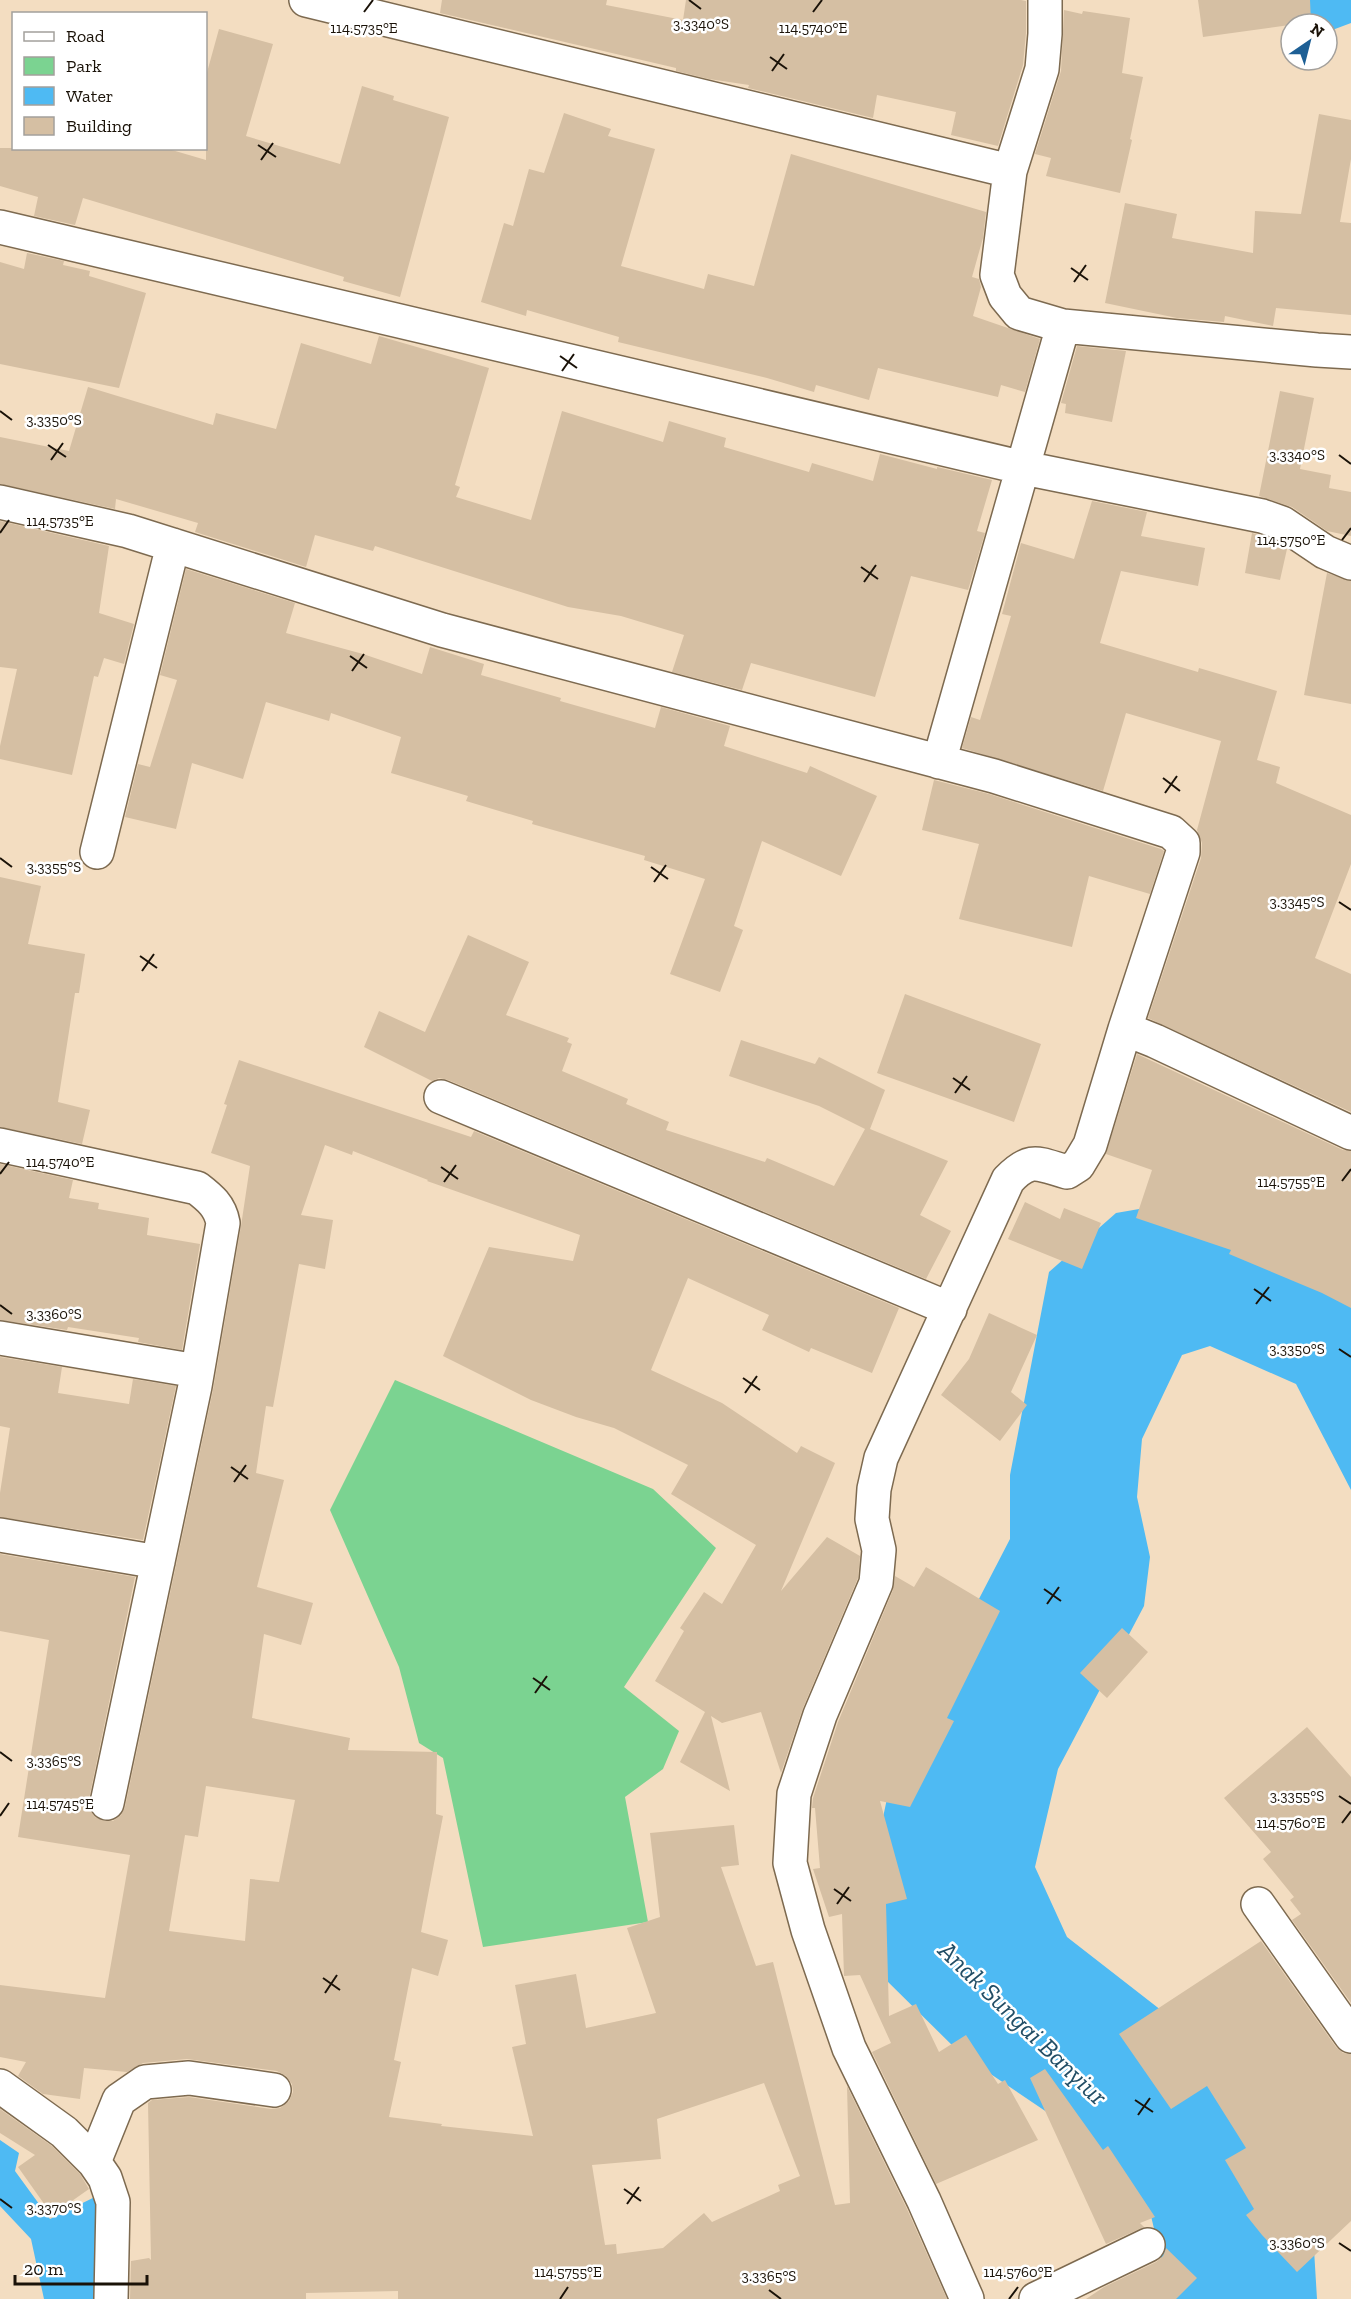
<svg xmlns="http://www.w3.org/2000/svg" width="1351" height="2299" font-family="'Zilla Slab',serif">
<rect width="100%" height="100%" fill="#f3ddc1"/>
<path fill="#7bd391" d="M 395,1380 L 653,1489 L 716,1548 L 624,1687 L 679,1731 L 663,1769 L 625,1797 L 648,1922 L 483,1947 L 443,1758 L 419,1743 L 399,1667 L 330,1510 Z"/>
<path fill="#4ebaf3" d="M 1288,0 L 1351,0 L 1351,23 L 1327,32 L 1327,24 L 1316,24 Z
M 1174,1203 L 1351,1274 L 1351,1490 L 1296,1384 L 1210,1346 L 1182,1355 L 1142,1439 L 1137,1497 L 1150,1557 L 1144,1606 L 1058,1769 L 1035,1867 L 1067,1937 L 1166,2014 L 1313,2233 L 1317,2299 L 1158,2299 L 1167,2283 L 1151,2216 L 1069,2127 L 961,2054 L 883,1977 L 868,1888 L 895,1761 L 1010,1539 L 1010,1475 L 1049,1272 L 1116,1213 Z
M 0,2140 L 19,2153 L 15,2171 L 50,2219 L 103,2193 L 103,2299 L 44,2299 L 31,2239 L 0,2206 Z"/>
<path fill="#d5bfa3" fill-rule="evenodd" d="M 442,0 L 607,0 L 606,5 L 683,20 L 686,0 L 1021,0 L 1026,1 L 1026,33 L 1023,65 L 998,146 L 951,135 L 956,112 L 877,95 L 873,118 L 748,88 L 749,85 L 709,79 L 676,71 L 676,68 L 440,13 Z
M 1198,0 L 1310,0 L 1311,22 L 1203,37 Z
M 1064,10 L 1082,14 L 1083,11 L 1130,18 L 1122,73 L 1143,77 L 1130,139 L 1132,140 L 1120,193 L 1046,176 L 1051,158 L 1035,154 L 1061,71 Z
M 219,29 L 273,44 L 246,136 L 340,164 L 362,86 L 394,96 L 393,100 L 449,117 L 400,297 L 343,281 L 344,277 L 83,198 L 75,225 L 34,216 L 38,197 L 0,186 L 0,148 L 165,148 L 206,160 L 206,76 Z
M 564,113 L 611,129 L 608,136 L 655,149 L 621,266 L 704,289 L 708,274 L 754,286 L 791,154 L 986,212 L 983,238 L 972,277 L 979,279 L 981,287 L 973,316 L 1040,339 L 1025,392 L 1001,385 L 998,397 L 878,368 L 869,400 L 816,385 L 814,392 L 767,378 L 618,342 L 619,337 L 527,310 L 526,316 L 481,302 L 504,223 L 513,226 L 529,169 L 544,173 Z
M 1319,114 L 1351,120 L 1351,159 L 1340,222 L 1351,223 L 1351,315 L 1276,308 L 1273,326 L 1225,316 L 1224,322 L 1177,318 L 1105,303 L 1125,203 L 1177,214 L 1172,238 L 1253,253 L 1255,211 L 1301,214 Z
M 27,253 L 64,261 L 63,265 L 90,271 L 89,276 L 146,293 L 119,388 L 0,364 L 0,262 L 24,269 Z
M 379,336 L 489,368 L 455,485 L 460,487 L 456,497 L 531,520 L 562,411 L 663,442 L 669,421 L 726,438 L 724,447 L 809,472 L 812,463 L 873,481 L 880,454 L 937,469 L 937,467 L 992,480 L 977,531 L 985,533 L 968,590 L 911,576 L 875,697 L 751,663 L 742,690 L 672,672 L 684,635 L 621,616 L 568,607 L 375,546 L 373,551 L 315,535 L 306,567 L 195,532 L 198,523 L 116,499 L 115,509 L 0,484 L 0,437 L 69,451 L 88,387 L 213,425 L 216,413 L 276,429 L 301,343 L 371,364 Z
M 1077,346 L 1126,351 L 1112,422 L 1065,413 L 1066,404 L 1061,403 Z
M 1280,391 L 1314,398 L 1300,469 L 1331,475 L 1329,488 L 1351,492 L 1351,536 L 1327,531 L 1292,507 L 1259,496 Z
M 1092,501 L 1147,512 L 1141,536 L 1205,548 L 1198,586 L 1121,571 L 1100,643 L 1198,672 L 1199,668 L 1277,691 L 1257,760 L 1280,767 L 1276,783 L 1351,815 L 1351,864 L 1315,958 L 1351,974 L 1351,1112 L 1148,1018 L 1201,858 L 1202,843 L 1197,830 L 1221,741 L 1126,713 L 1103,791 L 962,748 L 971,717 L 980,720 L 1011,616 L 1002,614 L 1021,543 L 1074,559 Z
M 0,521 L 109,546 L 99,613 L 134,624 L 124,664 L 104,658 L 98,677 L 94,676 L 72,775 L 0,759 L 0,746 L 17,669 L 0,667 Z
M 1252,533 L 1274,540 L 1287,549 L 1280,580 L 1245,573 Z
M 186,569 L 295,603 L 286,633 L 363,654 L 422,674 L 430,647 L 484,664 L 481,675 L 561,698 L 560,701 L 655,728 L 661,707 L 730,726 L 724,746 L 807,773 L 810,766 L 877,796 L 841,876 L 762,841 L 734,926 L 743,930 L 720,992 L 670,974 L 705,879 L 644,860 L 645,856 L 532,824 L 533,821 L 466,801 L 468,796 L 391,773 L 401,737 L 331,713 L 329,721 L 266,702 L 243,779 L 192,763 L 176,829 L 125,817 L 138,764 L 150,767 L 177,680 L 160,675 Z
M 1327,573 L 1351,581 L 1351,704 L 1304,695 Z
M 934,780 L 989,794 L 1161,849 L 1164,851 L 1150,894 L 1089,876 L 1072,947 L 959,919 L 979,844 L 922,830 Z
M 0,877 L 41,886 L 28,944 L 85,954 L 79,993 L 75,993 L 58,1102 L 90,1110 L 82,1144 L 0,1127 Z
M 468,935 L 529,962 L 506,1015 L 569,1038 L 567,1042 L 572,1044 L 562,1071 L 628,1099 L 626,1104 L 669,1122 L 666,1130 L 765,1162 L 767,1158 L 834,1186 L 865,1129 L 819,1106 L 729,1076 L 741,1040 L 815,1064 L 819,1057 L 885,1090 L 870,1129 L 948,1161 L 920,1215 L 951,1231 L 926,1279 L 448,1080 L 439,1078 L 432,1081 L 364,1047 L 379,1011 L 425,1032 Z
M 905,994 L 1041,1044 L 1014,1122 L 877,1073 Z
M 1137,1054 L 1343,1150 L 1351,1151 L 1351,1308 L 1322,1293 L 1229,1254 L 1231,1250 L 1136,1218 L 1152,1170 L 1106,1154 Z
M 239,1060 L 471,1137 L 474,1131 L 899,1308 L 872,1373 L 811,1348 L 809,1352 L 762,1330 L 769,1315 L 688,1278 L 651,1370 L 722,1403 L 797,1453 L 801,1446 L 835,1463 L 781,1591 L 827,1537 L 860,1556 L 858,1578 L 803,1708 L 781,1773 L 761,1712 L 722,1723 L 711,1716 L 730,1791 L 680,1762 L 705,1712 L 655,1681 L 684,1631 L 680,1628 L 704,1592 L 722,1604 L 756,1545 L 671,1494 L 688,1465 L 614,1428 L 576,1417 L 531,1400 L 443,1356 L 489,1247 L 573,1261 L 580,1235 L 427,1181 L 428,1180 L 353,1151 L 352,1155 L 325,1145 L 301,1215 L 333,1220 L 325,1269 L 299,1264 L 273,1407 L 266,1406 L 256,1473 L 284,1480 L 257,1587 L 313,1603 L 301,1645 L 264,1634 L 252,1718 L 350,1738 L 348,1750 L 437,1752 L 436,1814 L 443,1816 L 421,1932 L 448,1940 L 438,1976 L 412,1968 L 394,2060 L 401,2062 L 389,2117 L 442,2124 L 441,2126 L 533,2136 L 512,2047 L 526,2044 L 515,1985 L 576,1974 L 586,2028 L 656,2013 L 627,1928 L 660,1917 L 650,1833 L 734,1825 L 739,1865 L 721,1867 L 756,1966 L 773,1962 L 835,2205 L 850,2203 L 847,2086 L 907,2209 L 947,2299 L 398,2299 L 398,2291 L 306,2293 L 306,2299 L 130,2299 L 131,2261 L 149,2258 L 151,2260 L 148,2103 L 152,2100 L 189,2097 L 271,2109 L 280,2108 L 289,2101 L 293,2092 L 292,2084 L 286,2076 L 277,2071 L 187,2059 L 143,2063 L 127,2072 L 84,2068 L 80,2099 L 43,2094 L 18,2076 L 26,2062 L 0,2057 L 0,1985 L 105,1998 L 130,1855 L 18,1837 L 49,1640 L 0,1631 L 0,1554 L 135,1577 L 89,1799 L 89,1809 L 95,1817 L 104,1821 L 113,1821 L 121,1815 L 125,1807 L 213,1390 L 241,1226 L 250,1166 L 211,1153 L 227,1105 L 224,1104 ZM 206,1786 L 295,1800 L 279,1882 L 250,1879 L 245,1941 L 169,1931 L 185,1835 L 198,1837 ZM 764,2083 L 800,2176 L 778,2185 L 780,2191 L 712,2222 L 704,2213 L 663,2248 L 617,2254 L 616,2244 L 605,2245 L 592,2165 L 661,2159 L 657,2119 Z
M 0,1164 L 73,1180 L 69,1198 L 99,1203 L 98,1209 L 149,1218 L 147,1235 L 200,1244 L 182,1350 L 138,1342 L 139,1338 L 68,1327 L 67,1330 L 0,1320 Z
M 1025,1202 L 1060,1219 L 1064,1208 L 1101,1223 L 1082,1269 L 1008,1239 Z
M 989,1313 L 1037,1335 L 1011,1392 L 1027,1405 L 1000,1441 L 941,1395 L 969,1359 Z
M 0,1357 L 62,1367 L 58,1393 L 129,1404 L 133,1379 L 176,1386 L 143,1540 L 0,1517 L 0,1493 L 10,1428 L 0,1426 Z
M 926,1567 L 1000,1611 L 947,1718 L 954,1721 L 910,1807 L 880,1801 L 907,1899 L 886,1904 L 889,2016 L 916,2004 L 939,2052 L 966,2035 L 998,2084 L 1005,2080 L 1038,2140 L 936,2184 L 872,2052 L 891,2043 L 860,1975 L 844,1976 L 842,1914 L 829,1917 L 813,1869 L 820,1868 L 815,1808 L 812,1808 L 813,1798 L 838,1722 L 893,1590 L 895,1576 L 914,1587 Z
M 1122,1628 L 1148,1652 L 1107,1698 L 1080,1673 Z
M 1307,1727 L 1351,1777 L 1351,2003 L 1292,1920 L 1301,1914 L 1290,1900 L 1294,1897 L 1263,1859 L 1271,1852 L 1224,1798 Z
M 1261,1941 L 1336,2047 L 1343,2053 L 1351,2054 L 1351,2221 L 1297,2272 L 1262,2235 L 1246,2215 L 1254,2209 L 1225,2160 L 1246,2148 L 1207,2086 L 1171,2109 L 1119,2034 Z
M 1045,2069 L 1103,2150 L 1108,2146 L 1155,2217 L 1140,2223 L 1144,2227 L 1106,2244 L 1030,2078 Z
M 0,2109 L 52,2146 L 80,2174 L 89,2189 L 52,2215 L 18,2167 L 35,2155 L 0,2133 Z
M 1166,2248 L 1197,2278 L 1176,2299 L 1086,2299 L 1104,2287 L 1156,2262 L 1163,2256 Z"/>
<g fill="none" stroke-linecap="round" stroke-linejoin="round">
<g stroke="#7d6a50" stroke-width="36">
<path id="street" d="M 306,0 L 1010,171
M 1045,0 L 1045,34 L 1042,69 L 1010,171 L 997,275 L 1005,296 L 1019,313 L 1063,326 L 1317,350 L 1351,352
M 0,227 L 1024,468 L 1262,516 L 1282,523 L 1325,552 L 1351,563
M 0,502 L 128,531 L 442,630 L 994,776 L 1171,832 L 1183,843 L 1183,852 L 1125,1029 L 1090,1145 L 1078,1165 L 1067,1172 C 1038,1164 1031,1156 1008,1180 L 881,1458 L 874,1489 L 872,1519 L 879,1550 L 876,1583 L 820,1715 L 794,1794 L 790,1863 L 808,1930 L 849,2048 L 924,2201 L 967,2299
M 939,762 L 1063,326
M 97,852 L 173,545
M 1125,1029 L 1155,1041 L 1351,1133
M 441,1097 L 950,1309
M 0,1145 L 197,1188 C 210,1198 220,1206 223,1223 L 195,1386 L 107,1803
M 0,1338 L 197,1371
M 0,1535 L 158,1562
M 1258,1904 L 1351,2036
M 0,2086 L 64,2132 L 94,2162 L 105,2178 L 113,2202 L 111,2299
M 94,2162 L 119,2100 L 145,2082 L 189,2078 L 274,2090
M 1036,2299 L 1148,2245"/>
</g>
<use href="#street" stroke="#fff" stroke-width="33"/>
</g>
<path fill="none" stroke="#1a1208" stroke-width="2" d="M 689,0 L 701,9M 364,12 L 373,0M 813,12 L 822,0M 770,57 L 787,69M 772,71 L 784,54M 258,145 L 276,157M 261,160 L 273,143M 1071,268 L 1088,280M 1074,282 L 1086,265M 560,356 L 577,368M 562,371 L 574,354M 0,411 L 12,420M 48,445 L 66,457M 1339,455 L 1351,464M 51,460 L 63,443M 0,533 L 9,520M 1342,540 L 1351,528M 861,567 L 878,579M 864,582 L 876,565M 350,656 L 367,668M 352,671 L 364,654M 1163,778 L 1180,791M 1165,793 L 1177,776M 0,858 L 12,867M 651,867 L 668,879M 654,882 L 666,865M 1339,902 L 1351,910M 140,956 L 157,968M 142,971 L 154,954M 953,1078 L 970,1090M 955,1093 L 967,1076M 441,1167 L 458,1179M 0,1174 L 9,1162M 1342,1181 L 1351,1169M 444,1182 L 456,1165M 1254,1289 L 1271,1301M 1256,1304 L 1269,1287M 0,1305 L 12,1314M 1339,1349 L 1351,1357M 743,1378 L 760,1390M 745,1393 L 757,1376M 231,1467 L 248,1479M 234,1482 L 246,1465M 1044,1589 L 1061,1601M 1047,1604 L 1059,1587M 533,1678 L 550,1690M 535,1693 L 547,1676M 0,1752 L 12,1761M 1339,1796 L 1351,1804M 0,1816 L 9,1803M 1342,1823 L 1351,1811M 834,1889 L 851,1901M 837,1904 L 849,1887M 323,1978 L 340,1990M 325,1993 L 337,1975M 1135,2100 L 1153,2112M 1138,2115 L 1150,2098M 624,2189 L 641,2201M 0,2199 L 12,2208M 627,2204 L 639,2187M 1339,2243 L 1351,2251M 769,2290 L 781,2299M 560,2299 L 568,2287M 1009,2299 L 1018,2287"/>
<g text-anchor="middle" stroke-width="5" stroke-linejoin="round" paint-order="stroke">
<g font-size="26" font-style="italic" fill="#224e66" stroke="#fff">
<text transform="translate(1023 2023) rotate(44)" y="9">Anak Sungai Banyiur</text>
</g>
</g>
<g font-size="15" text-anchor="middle" fill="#1a1208" stroke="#fff" stroke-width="5" stroke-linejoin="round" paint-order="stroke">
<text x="701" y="29">3.3340°S</text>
<text x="364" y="33">114.5735°E</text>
<text x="813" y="33">114.5740°E</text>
<text x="54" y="425">3.3350°S</text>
<text x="1297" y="460">3.3340°S</text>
<text x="60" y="526">114.5735°E</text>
<text x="1291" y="545">114.5750°E</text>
<text x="54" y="872">3.3355°S</text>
<text x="1297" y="907">3.3345°S</text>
<text x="60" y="1167">114.5740°E</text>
<text x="1291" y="1187">114.5755°E</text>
<text x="54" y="1319">3.3360°S</text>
<text x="1297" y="1354">3.3350°S</text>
<text x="54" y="1766">3.3365°S</text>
<text x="1297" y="1801">3.3355°S</text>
<text x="60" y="1809">114.5745°E</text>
<text x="1291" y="1828">114.5760°E</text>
<text x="54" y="2213">3.3370°S</text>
<text x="1297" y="2248">3.3360°S</text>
<text x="568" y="2277">114.5755°E</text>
<text x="1018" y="2277">114.5760°E</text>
<text x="769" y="2281">3.3365°S</text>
</g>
<rect x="12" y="12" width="195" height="138" fill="#ffffff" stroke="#a3a09c" stroke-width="1.5"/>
<rect x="24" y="32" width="30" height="9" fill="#ffffff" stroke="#a3a09c" stroke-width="1.5"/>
<text x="66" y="42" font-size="18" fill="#1a1208">Road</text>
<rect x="24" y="57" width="30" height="18" fill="#7bd391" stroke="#a3a09c" stroke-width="1.5"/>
<text x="66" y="72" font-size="18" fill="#1a1208">Park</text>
<rect x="24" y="87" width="30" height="18" fill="#4ebaf3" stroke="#a3a09c" stroke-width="1.5"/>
<text x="66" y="102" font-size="18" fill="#1a1208">Water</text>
<rect x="24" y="117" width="30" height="18" fill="#d5bfa3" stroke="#a3a09c" stroke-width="1.5"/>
<text x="66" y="132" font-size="18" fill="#1a1208">Building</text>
<g transform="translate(1309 42) rotate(35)"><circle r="28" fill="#ffffff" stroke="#a3a09c" stroke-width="1.5"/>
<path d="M0-4.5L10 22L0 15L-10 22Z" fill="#1d5f95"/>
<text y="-9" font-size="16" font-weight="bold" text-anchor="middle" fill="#1a1208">N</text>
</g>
<path d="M15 2275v9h132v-9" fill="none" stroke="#1a1208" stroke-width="3"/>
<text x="24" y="2275" font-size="18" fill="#1a1208" stroke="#ffffff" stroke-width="4.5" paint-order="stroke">20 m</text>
</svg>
